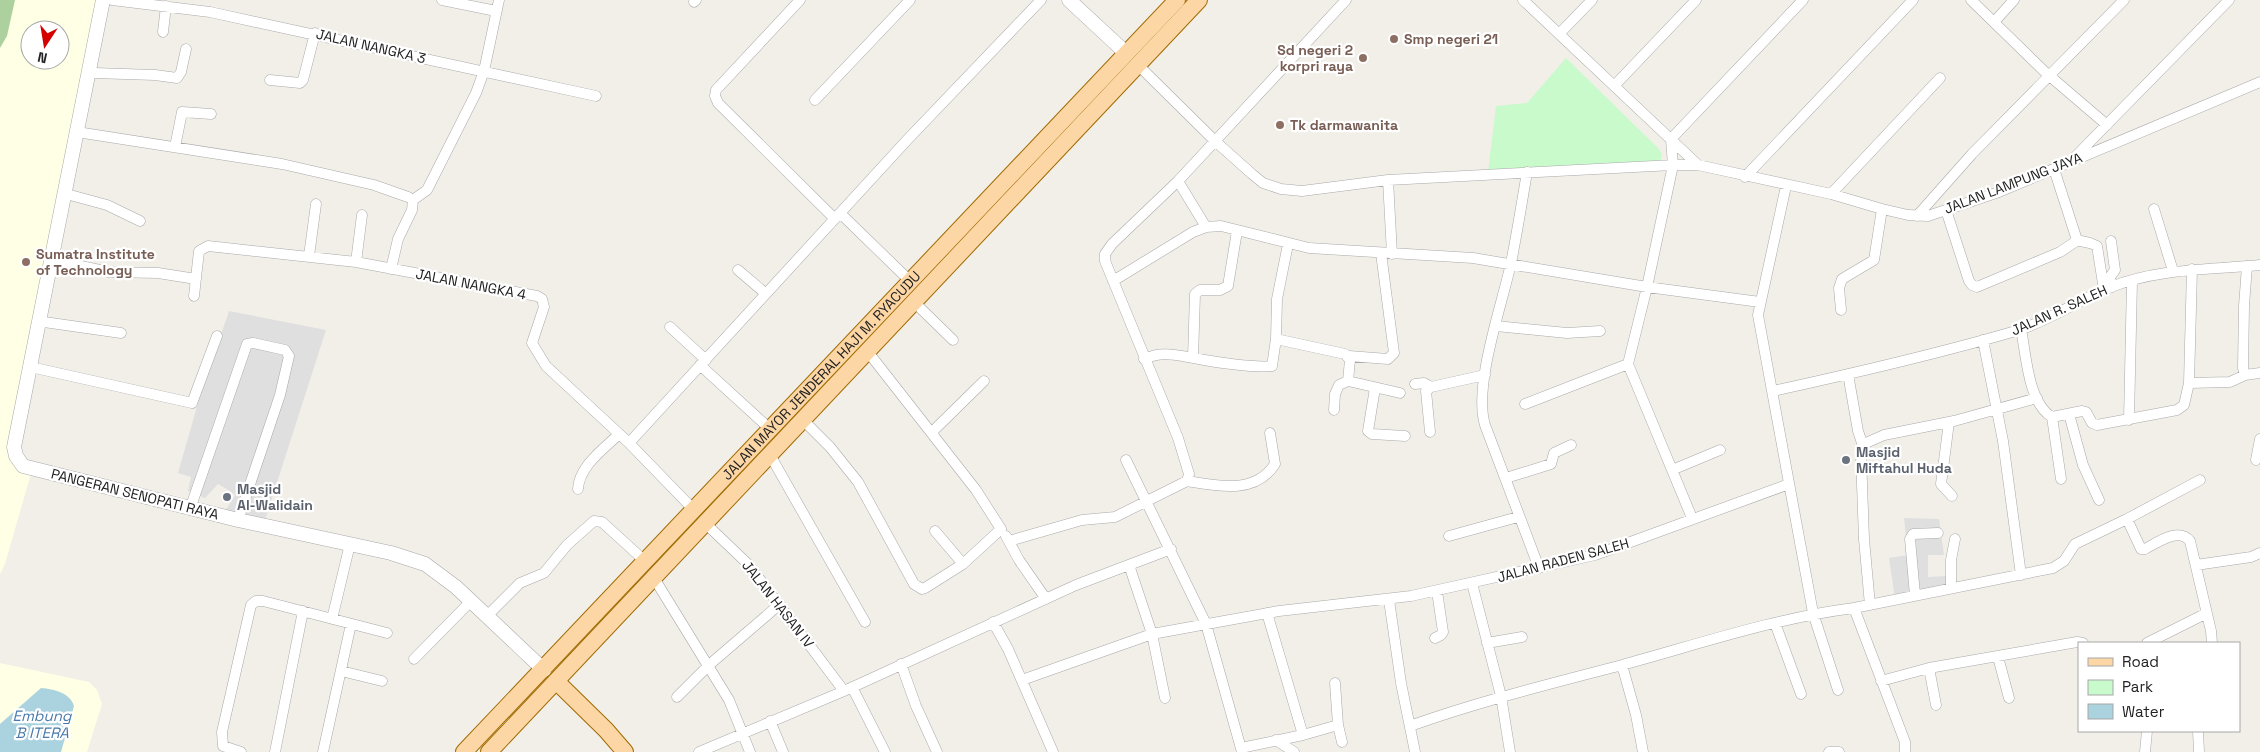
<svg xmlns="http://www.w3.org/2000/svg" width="2260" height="752" font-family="'Space Grotesk',sans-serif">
<rect width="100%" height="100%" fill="#f2efe9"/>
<path fill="#e0dfdf" d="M 229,311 L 326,330 L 264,523 L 224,513 L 235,495 L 230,491 L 218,484 L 205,498 L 188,491 L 191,477 L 178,473 L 200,396 Z
M 1904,518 L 1939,519 L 1944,555 L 1928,555 L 1928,577 L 1947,576 L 1949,589 L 1895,599 L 1889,558 L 1908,555 Z"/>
<path fill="#ffffe5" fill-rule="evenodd" d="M 0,0 L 105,0 L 12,464 L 32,470 L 5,564 L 0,574 ZM 30,30 L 60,30 L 60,60 L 30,60 Z
M 0,663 L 89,682 L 97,690 L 102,704 L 87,752 L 0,752 Z"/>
<path fill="#add19e" d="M 0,0 L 15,0 L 7,36 L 0,48 Z"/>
<path fill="#c8facc" d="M 1566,58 L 1658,148 L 1662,154 L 1661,159 L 1657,163 L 1488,172 L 1496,106 L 1527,103 Z"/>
<path fill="#aad3df" d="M 41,688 C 54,689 70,693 74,706 L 61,752 L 0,752 L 0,724 Z"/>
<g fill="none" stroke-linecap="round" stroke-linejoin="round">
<g stroke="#a9a9a9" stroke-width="11">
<path id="minor" d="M 112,0 L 210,12 L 596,96
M 442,0 L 496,11
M 800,0 L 716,90 L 715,96 L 718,103 L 835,219
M 1523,0 L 1698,165
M 1971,0 L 2045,72 L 2107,125
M 694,2 L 696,0
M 1994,22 L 2014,0
M 163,32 L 166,6
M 1560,33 L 1592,0
M 1137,64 L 1215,141 L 1252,174 L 1263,183 L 1281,189 L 1302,191 L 1388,180 L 1673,165 L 1698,165 L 1831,194 L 1882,209 L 1908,215 L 1928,216 L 1999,192 L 2260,82
M 94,73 L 155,75 L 177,78 L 181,72 L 186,49
M 270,80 L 300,83 L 303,80 L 315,33
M 1615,85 L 1696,0
M 815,100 L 910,0
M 77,132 L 282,164 L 374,185 L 408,197 L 413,200 L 412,210 L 398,239 L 391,269
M 175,147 L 182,112 L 211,114
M 2074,158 L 2229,0
M 1527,172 C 1522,202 1517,233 1511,263 C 1502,305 1473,386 1485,425 L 1539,568
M 1745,177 L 1913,0
M 1388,180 L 1392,254
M 1178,181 L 1206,227
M 1786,186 L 1758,315 L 1813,613 L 1838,690
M 1831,194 L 1940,78
M 70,195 L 107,205 L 140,221
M 413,200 L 427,190 L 476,93 L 484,71 L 499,0
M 2154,209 L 2173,271
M 1946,210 L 1969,281 L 1972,285 L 1977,287 L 2060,252 L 2075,242 L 2076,237 L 2054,169
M 840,213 L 911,282
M 1917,216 L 1972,154 L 2124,0
M 2076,240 L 2090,243 L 2097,246 L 2104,290
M 2111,241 L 2115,270 L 2110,277 L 2112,287
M 309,256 L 316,204
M 57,261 L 109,272 L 158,273 L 196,279
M 356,262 L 362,215
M 2247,266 L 2244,306 L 2243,368 L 2245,375 L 2260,373
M 738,270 L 765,293
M 1113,281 L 1193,232 L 1206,227 L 1221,226 L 1309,248 L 1473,258 L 1647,287 L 1760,302
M 194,296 L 199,251 L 208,246 L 356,262 L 537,296 L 542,299 L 544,307 L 532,343 L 546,366 L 629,443 L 694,510
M 915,303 L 953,340
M 1841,310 L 1839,288 L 1842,279 L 1874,260 L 1882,209
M 44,322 L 121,333
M 1496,326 L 1567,333 L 1600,331
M 670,327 L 706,360
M 2021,329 C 2026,354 2028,403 2052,417 L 2082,411 L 2086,412 L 2092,423 L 2097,425 L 2177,410 L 2184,405 L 2189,383 L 2230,382 L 2245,375
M 1276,339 L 1345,354 L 1350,360 L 1348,381 L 1400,393
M 1983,340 L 2003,441 L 2021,575
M 868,352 L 976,490 L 1001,529 L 963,564 L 935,531
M 1349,356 L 1388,359 L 1394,353 L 1381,253
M 1193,358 L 1195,294 L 1200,290 L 1220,290 L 1228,286 L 1237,231
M 1144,359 C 1162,351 1175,355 1194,358 C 1213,362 1254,368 1272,366 L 1276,339 L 1277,299 L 1288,244
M 700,365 L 770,429
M 35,368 L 192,403 L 217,336
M 1848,374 L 1858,431 L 1863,446
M 2189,383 L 2192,269
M 1415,384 L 1424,383 L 1431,387 L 1485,375
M 1375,388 L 1368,431 L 1372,434 L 1405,436
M 1773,391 C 1855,373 1938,354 2019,330 C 2048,321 2081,299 2111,287 C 2159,268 2210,270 2260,265
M 1525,404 L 1628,364
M 1334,410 L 1335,394 L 1339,385 L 1348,381
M 2069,414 L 2083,465 L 2099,500
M 2052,417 L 2061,479
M 803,420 L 830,447 L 858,482 L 914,584 L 922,589 L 925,588 L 963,564
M 2129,420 L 2132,281
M 1949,422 L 1941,484 L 1952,496
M 932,432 L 984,381
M 1430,432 L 1426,391 L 1431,387
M 629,443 L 908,139 L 1041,0
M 770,455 L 865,622
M 1126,460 L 1206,624 L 1242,752
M 2256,460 L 2260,439
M 1672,470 L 1720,450
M 1506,478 L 1551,464 L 1554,453 L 1571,445
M 2200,480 L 2127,519 L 2141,549 L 2145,549 C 2158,542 2179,527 2190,541 L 2211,631 L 2212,643
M 1187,481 C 1217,486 1255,495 1275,464 L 1270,433
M 578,489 C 579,466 604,449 619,434
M 190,509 L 247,344 L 253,343 L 285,350 L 289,356 L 280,395 L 238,520
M 1692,518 L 1628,364 L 1647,287 L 1673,165 L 1671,139 L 1803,0
M 705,523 L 749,565 L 844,691
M 1006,536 L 1019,560 L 1046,599
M 1449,536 L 1518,517
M 1009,541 L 1082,520 L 1115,517 L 1187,481 L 1189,474 L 1178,438 L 1105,261 L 1105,254 L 1112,244 L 1178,181 L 1346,0
M 1129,565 L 1152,634 L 1165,698
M 2196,565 L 2251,557 L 2260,553
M 654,578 L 729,700 L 750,752
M 1472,583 L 1501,696 L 1510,752
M 1951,588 L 1951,560 L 1955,539
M 1915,595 L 1910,539 L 1913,534 L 1938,533
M 1389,600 L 1401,683 L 1415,752
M 1870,605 L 1864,539 L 1861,456 L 1866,443 L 1884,435 L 1954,421 L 2037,398
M 1854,608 L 2053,568 L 2064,561 L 2075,544 L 2127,519
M 486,617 L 520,583 L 544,573 L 567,545 L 594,521 L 602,522 L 646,562
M 332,619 L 350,544
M 993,622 L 1008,649 L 1053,752
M 1775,623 L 1801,694
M 1435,638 L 1441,635 L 1443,632 L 1437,591
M 1487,643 L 1522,637
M 2147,643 L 2205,614
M 1998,657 L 2009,698
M 414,659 L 471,601
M 901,664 L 916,706 L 937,752
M 1622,665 L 1636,715 L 1643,752
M 1929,668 L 1936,705
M 341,671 L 382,681
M 1022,680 L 1152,634 L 1279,611 L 1411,596 L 1595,555 L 1789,484
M 1881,681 L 1929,668 L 2077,642 L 2083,643
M 1335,683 L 1338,725
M 852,687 L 885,752
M 677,697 L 709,665 L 780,604
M 770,721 L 783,752
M 1410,726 C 1480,701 1550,684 1622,665 C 1699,644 1775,618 1854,608 L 1905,742 L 1905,752
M 2198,731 L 2199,752
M 1303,735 L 1338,725 L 1342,742
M 1276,740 L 1294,752
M 1241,748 L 1303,735 L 1267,613
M 241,752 L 223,746 L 222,732 L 251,605 L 256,601 L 263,601 L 387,633
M 275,752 L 303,611
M 323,752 L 351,624
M 699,752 L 844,691 L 1076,585 L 1171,549
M 1829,752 L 1839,752
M 2145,752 L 2147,731"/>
</g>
<g stroke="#a9a9a9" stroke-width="15">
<path id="tertiary" d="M 103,0 L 14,447 L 16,456 L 23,466 L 238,520 L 391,553 L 425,564 L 456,587 L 544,670
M 1069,0 L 1126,53"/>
</g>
<g stroke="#a06b00" stroke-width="18">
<g id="primary">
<path d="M 557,682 L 606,730 L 625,752"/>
<path id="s1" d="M 464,752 L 1177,0"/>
<path d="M 489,752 L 1199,0"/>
</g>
</g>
<use href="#minor" stroke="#fff" stroke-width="10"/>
<use href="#tertiary" stroke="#fff" stroke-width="14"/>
<use href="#primary" stroke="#fcd6a4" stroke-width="16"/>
</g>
<g fill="#8d6e63" stroke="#fff" stroke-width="2">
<circle cx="1394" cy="39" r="5"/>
<circle cx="1363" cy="58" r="5"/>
<circle cx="1280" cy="125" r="5"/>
<circle cx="26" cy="262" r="5"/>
</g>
<g fill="#6b7280" stroke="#fff" stroke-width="2">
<circle cx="1846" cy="460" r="5"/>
<circle cx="227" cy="497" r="5"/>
</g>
<g text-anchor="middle" stroke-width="4.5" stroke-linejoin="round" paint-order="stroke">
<g font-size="14" font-weight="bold" fill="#785e54" stroke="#fff" text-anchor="start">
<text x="1404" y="44">Smp negeri 21</text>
<text x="1353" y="55" text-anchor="end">Sd negeri 2<tspan x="1353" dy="16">korpri raya</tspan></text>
<text x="1290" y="130">Tk darmawanita</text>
<text x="36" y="259">Sumatra Institute<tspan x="36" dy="16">of Technology</tspan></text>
</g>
<g font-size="14" fill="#222" stroke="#fff">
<text transform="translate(371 46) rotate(13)" y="5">JALAN NANGKA 3</text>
<text transform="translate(2013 183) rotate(-21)" y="5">JALAN LAMPUNG JAYA</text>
<text transform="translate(471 284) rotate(11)" y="5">JALAN NANGKA 4</text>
<text transform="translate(2059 310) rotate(-24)" y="5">JALAN R. SALEH</text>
<text dy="5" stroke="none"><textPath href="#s1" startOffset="519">JALAN MAYOR JENDERAL HAJI M. RYACUDU</textPath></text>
<text transform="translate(135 494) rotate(14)" y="5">PANGERAN SENOPATI RAYA</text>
<text transform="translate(1563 560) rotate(-15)" y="5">JALAN RADEN SALEH</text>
<text transform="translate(778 604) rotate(52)" y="5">JALAN HASAN IV</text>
</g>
<g font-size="14" font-weight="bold" fill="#5b616d" stroke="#fff" text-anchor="start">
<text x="1856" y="457">Masjid<tspan x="1856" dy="16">Miftahul Huda</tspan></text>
<text x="237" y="494">Masjid<tspan x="237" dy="16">Al-Walidain</tspan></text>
</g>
<g font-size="15" font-style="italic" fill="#4a7aab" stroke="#fff">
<text x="42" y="721">Embung<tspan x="42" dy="17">B ITERA</tspan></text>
</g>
</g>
<rect x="2078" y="642" width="162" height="90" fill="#ffffff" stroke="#a7a7a7"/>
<rect x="2088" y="658" width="25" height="8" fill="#fcd6a4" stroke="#a7a7a7"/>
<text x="2122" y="667" font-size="15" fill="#222222">Road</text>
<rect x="2088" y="680" width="25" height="15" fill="#c8facc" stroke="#a7a7a7"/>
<text x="2122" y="692" font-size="15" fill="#222222">Park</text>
<rect x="2088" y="704" width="25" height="15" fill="#aad3df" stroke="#a7a7a7"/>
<text x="2122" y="717" font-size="15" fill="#222222">Water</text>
<g transform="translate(45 45) rotate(192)"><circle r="24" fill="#ffffff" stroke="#a7a7a7"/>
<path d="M0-4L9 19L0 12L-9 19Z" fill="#d40000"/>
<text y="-8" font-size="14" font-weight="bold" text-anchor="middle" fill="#222222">N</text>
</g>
</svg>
